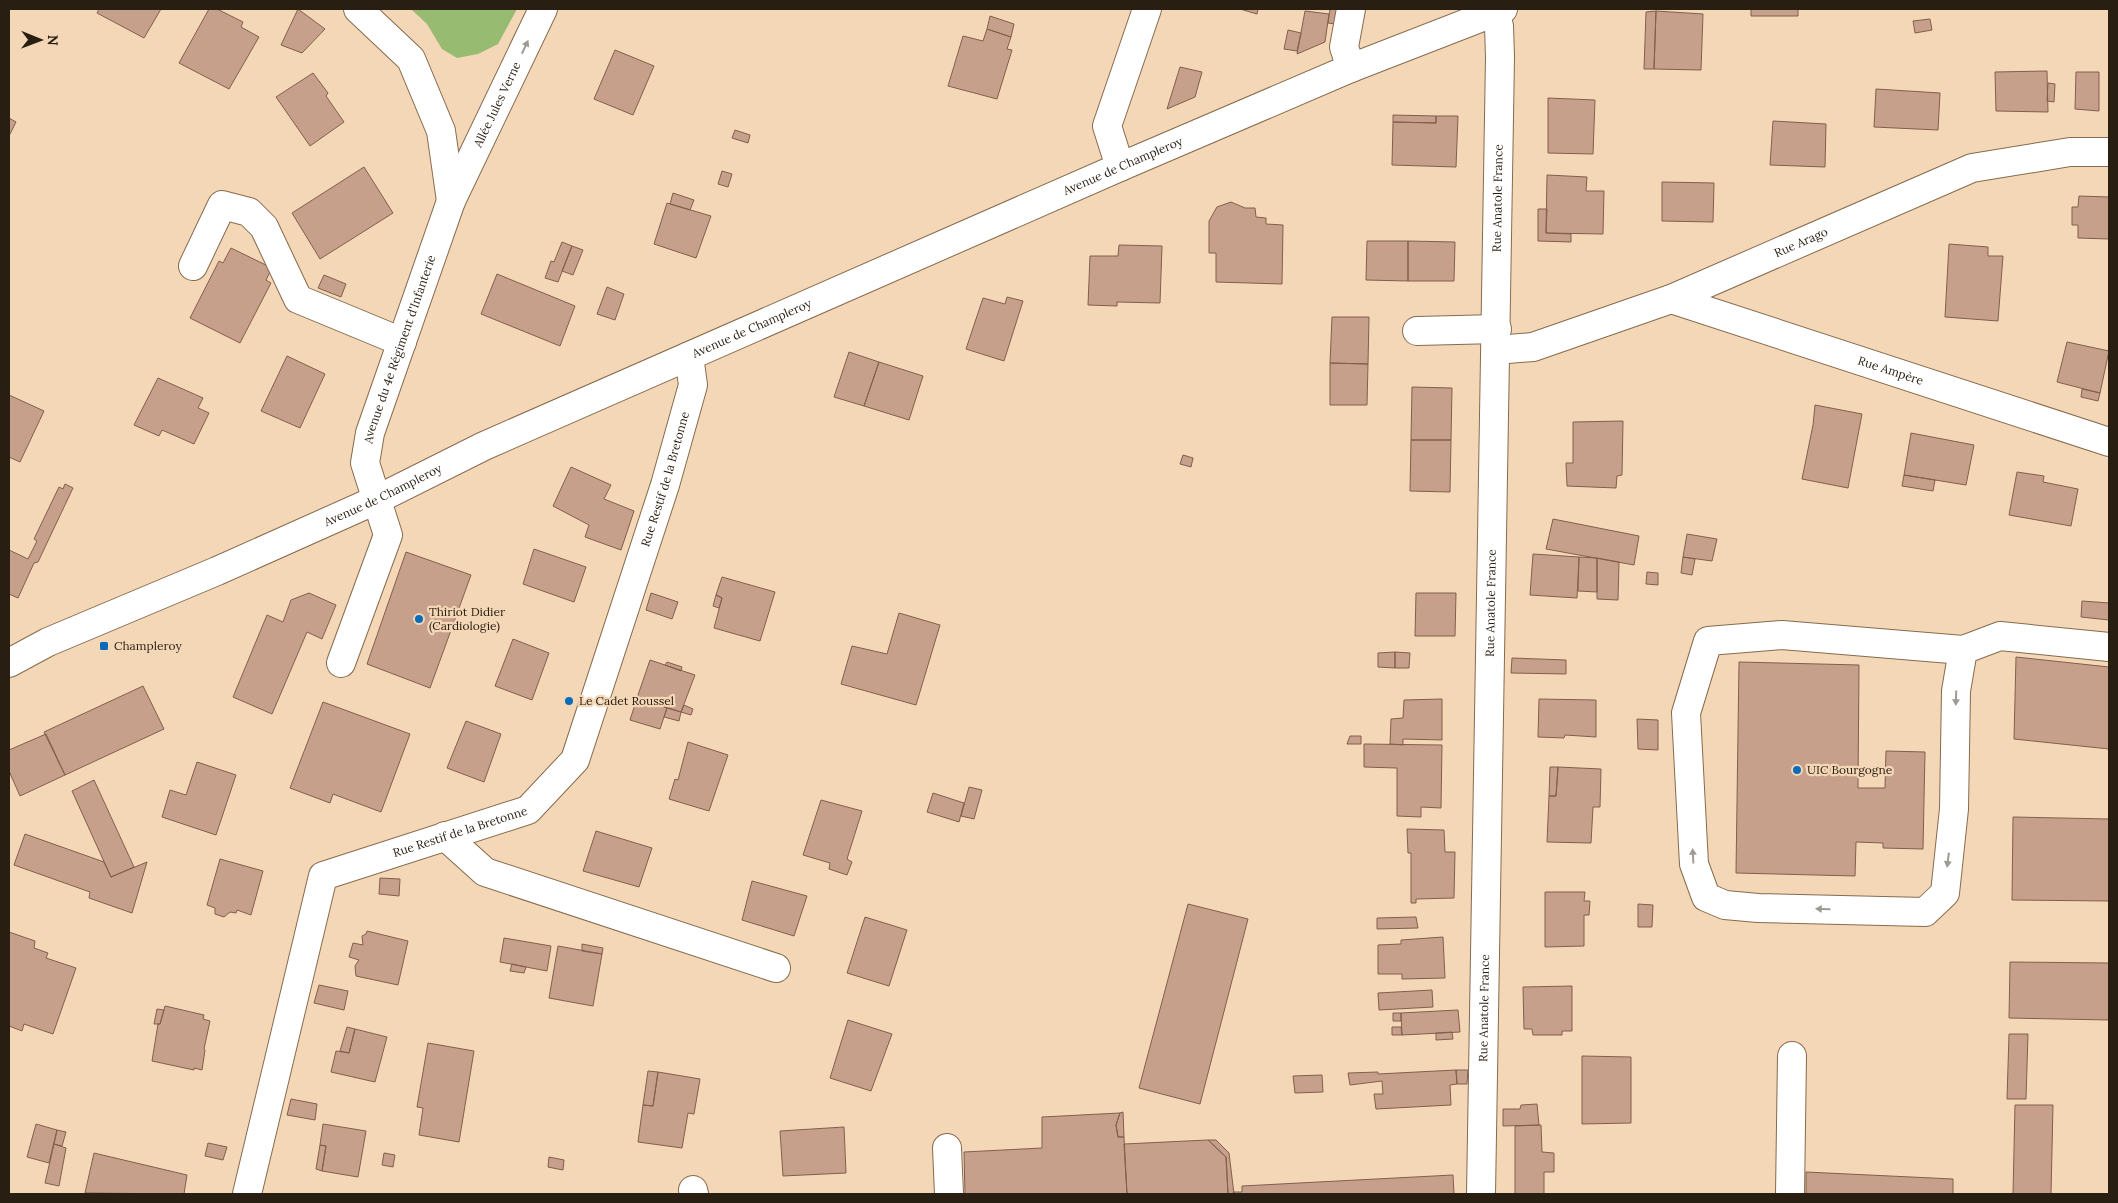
<svg xmlns="http://www.w3.org/2000/svg" width="2118" height="1203" font-family="Lora,serif">
<rect width="100%" height="100%" fill="#f4d7b6"/>
<path fill="#98bb72" d="M 411,9 L 517,9 L 498,44 L 478,54 L 457,58 L 442,49 L 427,24 Z"/>
<path fill="#c7a08c" stroke="#825f4c" d="M 99,9 L 161,9 L 144,38 L 97,13 Z
M 209,9 L 217,9 L 243,22 L 241,27 L 259,37 L 229,89 L 179,63 Z
M 298,9 L 325,29 L 302,53 L 281,45 Z
M 1240,9 L 1258,9 L 1257,14 Z
M 1330,9 L 1345,9 L 1342,25 L 1328,23 Z
M 1751,9 L 1798,9 L 1798,16 L 1751,16 Z
M 1305,11 L 1329,14 L 1325,42 L 1297,54 Z
M 1656,11 L 1703,14 L 1701,70 L 1654,69 Z
M 1656,11 L 1654,69 L 1644,69 L 1646,12 Z
M 990,16 L 1014,24 L 1011,37 L 987,29 Z
M 1930,19 L 1932,30 L 1915,33 L 1913,21 Z
M 987,29 L 1011,37 L 1007,49 L 1012,50 L 997,99 L 948,86 L 963,36 L 983,41 Z
M 1288,30 L 1301,33 L 1297,51 L 1284,49 Z
M 615,50 L 654,66 L 633,115 L 594,99 Z
M 1180,67 L 1202,72 L 1195,97 L 1167,109 Z
M 2047,71 L 2048,112 L 1996,111 L 1995,72 Z
M 2076,72 L 2099,72 L 2099,111 L 2075,109 Z
M 313,73 L 328,93 L 326,96 L 344,122 L 310,146 L 276,97 Z
M 2048,83 L 2055,84 L 2054,102 L 2047,101 Z
M 1876,89 L 1940,93 L 1938,130 L 1874,127 Z
M 1548,98 L 1595,100 L 1593,154 L 1548,153 Z
M 1393,115 L 1436,116 L 1436,123 L 1393,122 Z
M 1436,116 L 1458,116 L 1456,167 L 1392,165 L 1393,122 L 1436,123 Z
M 9,118 L 16,122 L 9,136 Z
M 1773,121 L 1826,124 L 1825,167 L 1770,165 Z
M 735,130 L 750,135 L 748,143 L 732,138 Z
M 364,167 L 393,213 L 320,259 L 292,213 Z
M 722,171 L 732,174 L 728,187 L 718,184 Z
M 1547,175 L 1587,177 L 1586,191 L 1604,191 L 1603,234 L 1546,233 Z
M 1662,182 L 1714,183 L 1713,222 L 1662,221 Z
M 673,193 L 694,200 L 690,210 L 670,204 Z
M 2079,196 L 2109,197 L 2109,239 L 2078,238 L 2078,225 L 2072,225 L 2072,207 L 2078,207 Z
M 1231,202 L 1245,208 L 1255,208 L 1256,217 L 1266,218 L 1266,224 L 1283,225 L 1282,284 L 1216,282 L 1216,253 L 1209,253 L 1209,221 L 1217,207 Z
M 667,203 L 711,216 L 696,258 L 654,244 Z
M 1538,209 L 1547,209 L 1546,233 L 1571,234 L 1571,242 L 1538,241 Z
M 1367,241 L 1408,241 L 1408,281 L 1366,280 Z
M 1408,241 L 1455,242 L 1454,281 L 1408,281 Z
M 562,242 L 572,246 L 558,282 L 545,278 L 551,261 L 554,262 Z
M 1949,244 L 1988,247 L 1988,256 L 2003,256 L 1998,321 L 1945,317 Z
M 1119,245 L 1162,246 L 1160,303 L 1117,302 L 1117,306 L 1088,305 L 1090,256 L 1118,256 Z
M 572,246 L 583,250 L 573,275 L 562,271 Z
M 231,248 L 272,268 L 266,280 L 271,283 L 240,343 L 190,318 L 219,261 L 223,263 Z
M 497,274 L 575,306 L 560,346 L 481,314 Z
M 324,275 L 346,284 L 341,297 L 318,288 Z
M 607,287 L 624,294 L 615,320 L 597,314 Z
M 1007,297 L 1023,301 L 1004,361 L 966,349 L 983,298 L 1005,304 Z
M 1332,317 L 1369,317 L 1368,364 L 1330,363 Z
M 2067,342 L 2109,351 L 2100,393 L 2057,382 Z
M 849,352 L 879,362 L 864,406 L 834,397 Z
M 287,356 L 325,374 L 300,428 L 261,411 Z
M 879,362 L 923,376 L 909,420 L 864,406 Z
M 1330,363 L 1368,364 L 1367,405 L 1330,405 Z
M 158,378 L 203,398 L 198,408 L 209,413 L 194,444 L 162,430 L 159,436 L 134,425 Z
M 1412,387 L 1452,388 L 1451,440 L 1411,440 Z
M 2082,389 L 2100,393 L 2098,401 L 2081,397 Z
M 9,395 L 44,411 L 20,462 L 9,457 Z
M 1815,405 L 1862,414 L 1848,488 L 1802,479 L 1813,425 Z
M 1623,421 L 1622,475 L 1617,476 L 1616,488 L 1567,486 L 1566,463 L 1573,463 L 1573,422 Z
M 1911,433 L 1974,445 L 1966,485 L 1904,475 Z
M 1411,440 L 1451,440 L 1450,492 L 1410,491 Z
M 1183,455 L 1193,458 L 1191,467 L 1180,464 Z
M 571,467 L 611,485 L 604,499 L 634,511 L 621,550 L 585,537 L 589,525 L 553,506 Z
M 2017,472 L 2044,476 L 2043,482 L 2078,489 L 2071,526 L 2009,515 Z
M 1904,475 L 1935,480 L 1933,491 L 1902,486 Z
M 65,484 L 73,488 L 38,562 L 34,563 L 18,598 L 9,594 L 9,550 L 28,559 L 37,541 L 34,539 L 59,487 L 63,489 Z
M 1553,519 L 1639,536 L 1634,565 L 1546,549 Z
M 1687,534 L 1717,539 L 1712,561 L 1683,557 Z
M 534,549 L 586,567 L 574,602 L 523,584 Z
M 406,552 L 471,575 L 430,688 L 367,664 Z
M 1533,554 L 1579,557 L 1577,598 L 1530,595 Z
M 1579,557 L 1597,558 L 1597,592 L 1578,591 Z
M 1683,557 L 1695,559 L 1692,575 L 1681,573 Z
M 1597,558 L 1619,562 L 1618,600 L 1597,599 Z
M 1647,572 L 1658,573 L 1658,585 L 1646,584 Z
M 722,577 L 775,592 L 760,641 L 714,628 L 722,598 L 716,595 Z
M 309,593 L 336,605 L 322,639 L 307,632 L 272,714 L 233,697 L 267,615 L 283,622 L 291,600 Z
M 651,593 L 678,602 L 672,619 L 646,610 Z
M 1416,593 L 1456,593 L 1455,636 L 1415,636 Z
M 716,595 L 722,598 L 719,608 L 713,606 Z
M 2082,601 L 2109,603 L 2109,620 L 2081,617 Z
M 899,613 L 940,625 L 916,705 L 841,684 L 852,646 L 887,654 Z
M 513,639 L 549,653 L 532,700 L 495,686 Z
M 1395,652 L 1410,653 L 1409,668 L 1395,668 Z
M 1395,652 L 1395,668 L 1378,667 L 1378,653 Z
M 2016,657 L 2109,667 L 2109,749 L 2014,739 Z
M 1512,658 L 1566,660 L 1566,674 L 1511,673 Z
M 650,660 L 695,675 L 681,712 L 637,698 Z
M 667,662 L 682,667 L 681,671 L 665,665 Z
M 1739,662 L 1859,665 L 1858,788 L 1885,788 L 1886,751 L 1925,752 L 1923,849 L 1883,848 L 1883,843 L 1856,842 L 1855,876 L 1736,873 Z
M 143,686 L 164,729 L 65,775 L 44,732 Z
M 637,698 L 667,708 L 660,729 L 630,720 Z
M 1442,699 L 1442,740 L 1403,739 L 1403,745 L 1390,744 L 1391,719 L 1403,718 L 1404,700 Z
M 1539,699 L 1596,700 L 1596,737 L 1565,735 L 1564,738 L 1538,737 Z
M 323,702 L 410,734 L 381,812 L 333,794 L 330,803 L 290,788 Z
M 684,705 L 693,709 L 691,715 L 681,712 Z
M 667,708 L 681,712 L 679,721 L 664,717 Z
M 1637,719 L 1658,720 L 1658,750 L 1638,749 Z
M 466,721 L 501,734 L 484,782 L 447,768 Z
M 46,734 L 65,775 L 20,796 L 9,771 L 9,750 Z
M 1350,736 L 1361,736 L 1361,744 L 1347,744 Z
M 688,742 L 728,755 L 709,811 L 669,799 L 675,779 L 678,780 Z
M 1364,744 L 1442,745 L 1441,808 L 1421,807 L 1421,817 L 1397,816 L 1397,768 L 1364,767 Z
M 197,762 L 236,775 L 216,835 L 162,817 L 170,790 L 186,795 Z
M 1550,767 L 1558,767 L 1556,796 L 1549,796 Z
M 1558,767 L 1601,769 L 1600,807 L 1593,807 L 1591,843 L 1547,842 L 1549,796 L 1556,796 Z
M 94,780 L 134,867 L 111,877 L 72,791 Z
M 969,787 L 982,790 L 974,819 L 961,816 Z
M 933,793 L 964,803 L 959,822 L 927,812 Z
M 821,800 L 862,811 L 847,859 L 852,862 L 847,875 L 829,869 L 830,863 L 803,855 Z
M 2013,817 L 2109,819 L 2109,901 L 2012,900 Z
M 1407,829 L 1444,830 L 1445,852 L 1455,852 L 1454,898 L 1416,899 L 1416,903 L 1411,903 L 1411,853 L 1408,853 Z
M 596,831 L 652,848 L 639,887 L 583,871 Z
M 25,834 L 104,862 L 111,877 L 147,862 L 132,913 L 89,898 L 90,892 L 14,865 Z
M 220,859 L 263,871 L 251,915 L 237,910 L 236,913 L 230,912 L 224,917 L 215,914 L 215,908 L 207,905 Z
M 380,878 L 400,879 L 399,896 L 379,894 Z
M 752,881 L 807,896 L 794,936 L 742,920 Z
M 1545,892 L 1585,892 L 1584,901 L 1590,901 L 1589,915 L 1584,915 L 1584,946 L 1545,947 Z
M 1188,904 L 1248,919 L 1200,1104 L 1139,1088 Z
M 1638,904 L 1653,905 L 1652,927 L 1638,927 Z
M 865,917 L 907,930 L 889,986 L 847,973 Z
M 1416,917 L 1418,928 L 1377,929 L 1377,918 Z
M 367,931 L 408,941 L 398,985 L 356,976 L 355,966 L 359,960 L 349,957 L 353,943 L 363,945 L 362,936 L 366,934 Z
M 9,932 L 35,941 L 34,948 L 48,953 L 46,958 L 76,968 L 53,1034 L 24,1024 L 22,1031 L 9,1026 Z
M 1443,937 L 1445,978 L 1402,979 L 1402,974 L 1378,974 L 1378,945 L 1401,944 L 1401,940 Z
M 504,938 L 551,946 L 547,971 L 500,962 Z
M 582,944 L 603,948 L 602,954 L 582,951 Z
M 558,946 L 602,954 L 593,1006 L 549,998 Z
M 2010,962 L 2109,963 L 2109,1020 L 2009,1018 Z
M 512,964 L 526,967 L 524,973 L 510,971 Z
M 319,985 L 348,991 L 344,1010 L 314,1003 Z
M 1572,986 L 1572,1031 L 1562,1031 L 1562,1035 L 1533,1035 L 1532,1029 L 1524,1029 L 1523,987 Z
M 1432,990 L 1433,1007 L 1379,1010 L 1378,993 Z
M 165,1006 L 204,1015 L 203,1019 L 210,1021 L 204,1049 L 205,1050 L 202,1070 L 194,1068 L 194,1070 L 152,1061 L 158,1024 L 160,1024 Z
M 157,1009 L 164,1010 L 160,1024 L 154,1024 Z
M 1458,1010 L 1460,1032 L 1402,1035 L 1401,1013 Z
M 1393,1013 L 1401,1013 L 1401,1021 L 1393,1021 Z
M 848,1020 L 892,1034 L 871,1091 L 830,1078 Z
M 347,1027 L 355,1029 L 349,1053 L 340,1051 Z
M 1392,1027 L 1401,1027 L 1402,1035 L 1392,1035 Z
M 355,1029 L 387,1037 L 375,1082 L 331,1072 L 336,1051 L 349,1053 Z
M 1452,1032 L 1453,1039 L 1436,1040 L 1436,1033 Z
M 2009,1034 L 2028,1034 L 2026,1099 L 2007,1099 Z
M 428,1043 L 474,1051 L 459,1142 L 419,1135 L 423,1108 L 417,1107 Z
M 1582,1056 L 1631,1057 L 1631,1123 L 1582,1124 Z
M 1456,1070 L 1468,1070 L 1467,1084 L 1457,1084 Z
M 1456,1070 L 1457,1084 L 1450,1085 L 1451,1105 L 1376,1109 L 1374,1094 L 1383,1094 L 1382,1081 L 1350,1085 L 1348,1073 L 1378,1072 L 1378,1074 Z
M 648,1071 L 658,1072 L 653,1106 L 643,1105 Z
M 658,1072 L 700,1079 L 694,1114 L 688,1113 L 682,1148 L 638,1142 L 643,1105 L 653,1106 Z
M 1322,1075 L 1323,1092 L 1295,1093 L 1293,1076 Z
M 291,1099 L 317,1104 L 315,1120 L 287,1115 Z
M 1537,1104 L 1539,1125 L 1503,1126 L 1503,1109 L 1520,1109 L 1521,1105 Z
M 2015,1105 L 2053,1105 L 2051,1194 L 2013,1194 Z
M 1123,1112 L 1124,1137 L 1118,1137 L 1116,1125 L 1120,1113 Z
M 1120,1113 L 1116,1125 L 1118,1137 L 1124,1137 L 1127,1194 L 965,1194 L 964,1152 L 1042,1148 L 1042,1117 Z
M 36,1124 L 57,1130 L 49,1163 L 27,1157 Z
M 323,1124 L 366,1131 L 358,1177 L 322,1171 L 326,1146 L 320,1145 Z
M 1541,1125 L 1542,1152 L 1554,1153 L 1554,1172 L 1544,1172 L 1544,1194 L 1515,1194 L 1515,1126 Z
M 844,1127 L 846,1173 L 783,1176 L 780,1131 Z
M 57,1130 L 66,1132 L 62,1146 L 54,1144 Z
M 1208,1140 L 1226,1157 L 1228,1194 L 1127,1194 L 1124,1144 Z
M 1208,1140 L 1216,1140 L 1229,1153 L 1234,1194 L 1228,1194 L 1226,1157 Z
M 208,1143 L 227,1147 L 223,1160 L 205,1156 Z
M 54,1144 L 66,1148 L 59,1186 L 45,1183 Z
M 320,1145 L 326,1146 L 322,1171 L 316,1169 Z
M 94,1153 L 187,1175 L 184,1194 L 85,1193 Z
M 384,1153 L 395,1155 L 393,1167 L 382,1165 Z
M 549,1157 L 564,1160 L 563,1170 L 548,1167 Z
M 1806,1172 L 1953,1179 L 1953,1194 L 1806,1194 Z
M 1453,1175 L 1454,1194 L 1234,1194 L 1233,1192 L 1242,1192 L 1242,1186 Z"/>
<g fill="none" stroke-linecap="round" stroke-linejoin="round">
<g stroke="#856b4e" stroke-width="30">
<g id="minor">
<path d="M 358,9 L 411,59 L 441,131 L 451,201"/>
<path d="M 1351,68 L 1344,47 L 1351,9"/>
<path d="M 1120,167 L 1107,126 L 1147,9"/>
<path d="M 193,266 L 222,205 L 249,212 L 264,227 L 298,299 L 402,342"/>
<path id="s1" d="M 1671,299 L 2109,442"/>
<path d="M 1417,331 L 1497,329"/>
<path id="s2" d="M 1496,350 L 1533,347 L 1671,299 L 1972,168 L 2070,152 L 2109,152"/>
<path d="M 1963,650 L 1956,691 L 1954,809 L 1945,893 L 1925,912 L 1758,908 L 1725,905 L 1706,897 L 1694,864 L 1686,713 L 1708,641 L 1782,635 L 1963,650 L 2000,636 L 2109,647"/>
<path id="s3" d="M 9,663 L 48,642 L 217,571 L 376,500 L 484,446 L 1120,167 L 1351,68 L 1503,9"/>
<path id="s4" d="M 341,663 L 388,535 L 365,463 L 370,433 L 451,201 L 543,9"/>
<path d="M 445,836 L 485,872 L 776,968"/>
<path d="M 947,1148 L 949,1194"/>
<path d="M 693,1190 L 694,1194"/>
<path id="s5" d="M 247,1194 L 323,876 L 528,810 L 575,760 L 665,485 L 693,385 L 689,356"/>
<path id="s6" d="M 1481,1194 L 1500,57 L 1499,26 L 1495,12"/>
<path d="M 1790,1194 L 1792,1056"/>
</g>
</g>
<use href="#minor" stroke="#fff" stroke-width="28"/>
</g>
<defs><path id="oneway-solid" d="M-6-.8H1V-3.2L6.5 0L1 3.2V.8H-6Z" transform="scale(1.25)"/></defs>
<g fill="#9f9a94">
<use href="#oneway-solid" transform="translate(525 47) rotate(-65)"/>
<use href="#oneway-solid" transform="translate(1956 698) rotate(92)"/>
<use href="#oneway-solid" transform="translate(1693 856) rotate(-93)"/>
<use href="#oneway-solid" transform="translate(1948 860) rotate(97)"/>
<use href="#oneway-solid" transform="translate(1823 909) rotate(-179)"/>
</g>
<g fill="#086db9" stroke="#f4d7b6" stroke-width="2">
<circle cx="419" cy="619" r="5"/>
<rect x="99" y="641" width="10" height="10" rx="2.5"/>
<circle cx="569" cy="701" r="5"/>
<circle cx="1797" cy="770" r="5"/>
</g>
<g text-anchor="middle" stroke-width="4.5" stroke-linejoin="round" paint-order="stroke">
<g font-size="12" fill="#291e12" stroke="#f4d7b6">
<text dy="4" stroke="none"><textPath href="#s4" startOffset="595">Allée Jules Verne</textPath></text>
<text dy="4" stroke="none"><textPath href="#s3" startOffset="1220">Avenue de Champleroy</textPath></text>
<text dy="4" stroke="none"><textPath href="#s6" startOffset="996">Rue Anatole France</textPath></text>
<text dy="4" stroke="none"><textPath href="#s2" startOffset="325">Rue Arago</textPath></text>
<text dy="4" stroke="none"><textPath href="#s3" startOffset="815">Avenue de Champleroy</textPath></text>
<text dy="4" stroke="none"><textPath href="#s4" startOffset="331">Avenue du 4e Régiment d'Infanterie</textPath></text>
<text dy="4" stroke="none"><textPath href="#s1" startOffset="231">Rue Ampère</textPath></text>
<text dy="4" stroke="none"><textPath href="#s5" startOffset="906">Rue Restif de la Bretonne</textPath></text>
<text dy="4" stroke="none"><textPath href="#s3" startOffset="410">Avenue de Champleroy</textPath></text>
<text dy="4" stroke="none"><textPath href="#s6" startOffset="591">Rue Anatole France</textPath></text>
<text dy="4" stroke="none"><textPath href="#s5" startOffset="471">Rue Restif de la Bretonne</textPath></text>
<text dy="4" stroke="none"><textPath href="#s6" startOffset="186">Rue Anatole France</textPath></text>
</g>
<g font-size="12" fill="#291e12" stroke="#f4d7b6" text-anchor="start">
<text x="429" y="616">Thiriot Didier<tspan x="429" dy="14">(Cardiologie)</tspan></text>
<text x="114" y="650">Champleroy</text>
<text x="579" y="705">Le Cadet Roussel</text>
<text x="1807" y="774">UIC Bourgogne</text>
</g>
</g>
<rect width="2118" height="1203" fill="none" stroke="#291e12" stroke-width="20"/>
<g transform="translate(40 40) rotate(91)" stroke="#f4d7b6" stroke-width="4" paint-order="stroke">
<path d="M0-4L9 19L0 12L-9 19Z" fill="#291e12"/>
<text y="-8" font-size="14" font-weight="bold" text-anchor="middle" fill="#291e12">N</text>
</g>
</svg>
